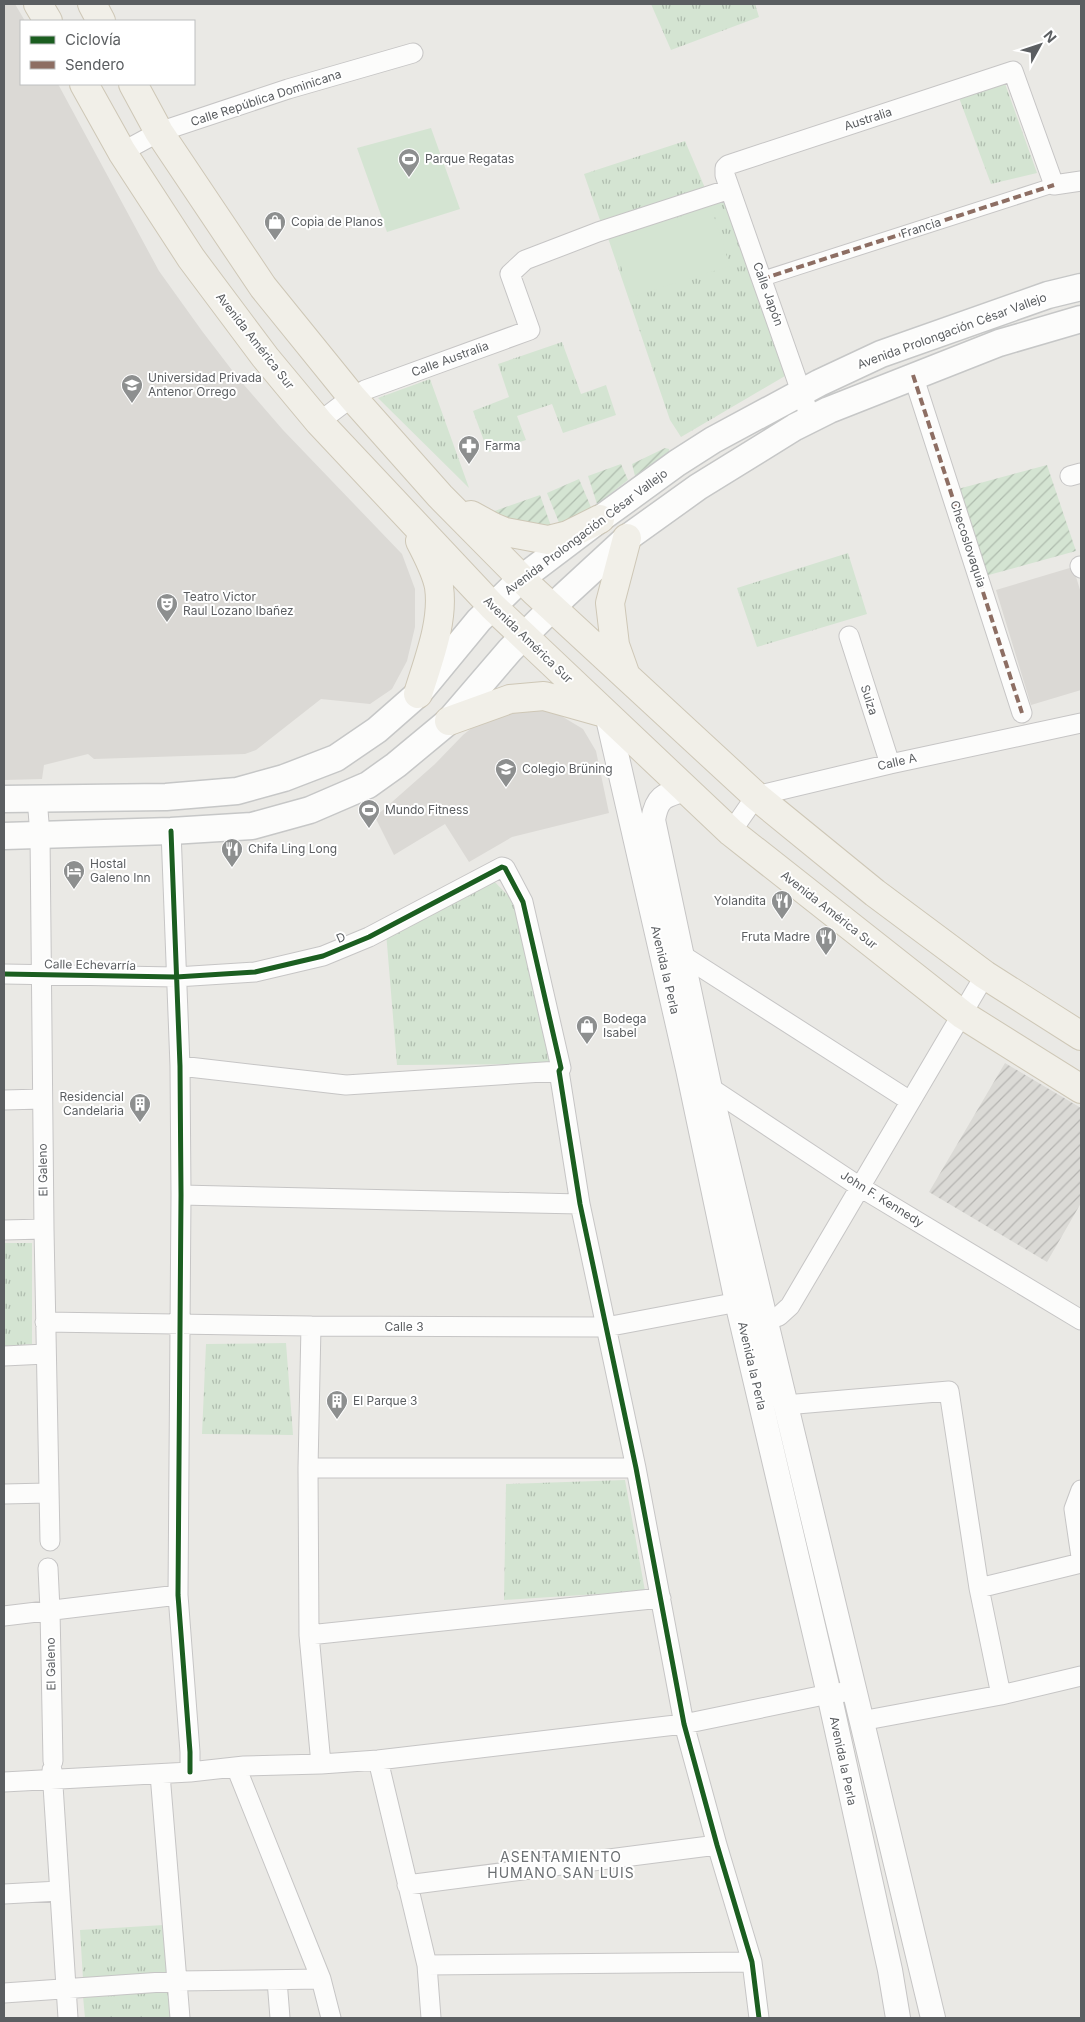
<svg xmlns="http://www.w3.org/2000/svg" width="1085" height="2022" font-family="Inter,sans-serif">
<defs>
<pattern id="industrial-furrows" width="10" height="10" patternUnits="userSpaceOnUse" patternTransform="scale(1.25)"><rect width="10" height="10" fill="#dbdad6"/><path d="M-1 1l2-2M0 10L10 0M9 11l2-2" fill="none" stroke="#b5b4b1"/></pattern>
<pattern id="park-tufts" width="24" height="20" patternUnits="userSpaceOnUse" patternTransform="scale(1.25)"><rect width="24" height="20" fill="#d4e4d2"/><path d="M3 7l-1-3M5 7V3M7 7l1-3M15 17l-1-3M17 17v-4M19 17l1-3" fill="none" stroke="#afbcae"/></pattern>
<pattern id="garden-furrows" width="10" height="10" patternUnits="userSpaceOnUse" patternTransform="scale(1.25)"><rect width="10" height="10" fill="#d4e4d2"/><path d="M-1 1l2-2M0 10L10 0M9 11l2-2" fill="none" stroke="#afbcae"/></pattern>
</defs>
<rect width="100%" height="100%" fill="#eae9e5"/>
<path fill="url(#industrial-furrows)" d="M 1005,1063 L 1081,1108 L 1081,1203 L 1047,1262 L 929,1192 Z"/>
<path fill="#dbd9d5" d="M 4,4 L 15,4 L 25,21 L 21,21 L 21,84 L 58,84 L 159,271 L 202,331 L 238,378 L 283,430 L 402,554 L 415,589 L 415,627 L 407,661 L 392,689 L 370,704 L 321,699 L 256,750 L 245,754 L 94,759 L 88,754 L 44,765 L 42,779 L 4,780 Z
M 1073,567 L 1081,593 L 1081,690 L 1031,705 L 996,590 Z
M 533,707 L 558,714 L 583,729 L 596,751 L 609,813 L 512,837 L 469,862 L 445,824 L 394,855 L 375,817 L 435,764 L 463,735 L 483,719 Z"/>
<path fill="url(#park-tufts)" d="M 651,4 L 755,4 L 759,17 L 671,50 Z
M 1003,78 L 1037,173 L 991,184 L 958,95 Z
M 685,141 L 705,188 L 601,223 L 584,174 Z
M 728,195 L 785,376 L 681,437 L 670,420 L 607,235 Z
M 562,342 L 581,394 L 606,385 L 616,415 L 563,433 L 552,404 L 517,416 L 526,440 L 488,452 L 473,411 L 509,397 L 498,364 Z
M 430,379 L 469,488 L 378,398 Z
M 848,553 L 867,614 L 757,647 L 737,588 Z
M 493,880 L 515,903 L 552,1064 L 397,1065 L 386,932 Z
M 4,1243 L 32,1243 L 32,1344 L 4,1346 Z
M 286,1343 L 293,1435 L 202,1434 L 206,1344 Z
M 625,1480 L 645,1591 L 504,1600 L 506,1484 Z
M 164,1925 L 168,1973 L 83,1979 L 80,1930 Z
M 169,1991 L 171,2018 L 85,2018 L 83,1996 Z"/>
<path fill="url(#garden-furrows)" d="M 665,448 L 669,449 L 669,453 L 635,476 L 632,464 Z
M 621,464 L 628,480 L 597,504 L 588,476 Z
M 1047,465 L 1076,551 L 985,576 L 958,489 Z
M 579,479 L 593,512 L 560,525 L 547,493 Z
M 540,495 L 551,526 L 529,528 L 486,514 Z"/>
<path fill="#d4e4d2" d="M 431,128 L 460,209 L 387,232 L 357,148 Z
M 711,207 L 730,266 L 631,297 L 612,238 Z"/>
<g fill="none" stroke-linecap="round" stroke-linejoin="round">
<g stroke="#c6c5c5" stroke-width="16">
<path id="pedestrian" d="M 762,279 L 1054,185"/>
</g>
<g stroke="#c6c5c5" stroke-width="21">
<path id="minor" d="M 122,152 L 159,132 L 288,89 L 413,53
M 913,375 L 1022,713
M 811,420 L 725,175 L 725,168 L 728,165 L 1013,71 L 1054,185 L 1081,181
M 319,422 L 352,397 L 365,390 L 530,330 L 510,274 L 525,260 L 598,232 L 730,189
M 1070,476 L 1081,473
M 1080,566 L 1081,568
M 849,636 L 890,764
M 37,798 L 40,835 L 44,1229 L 50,1541
M 171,831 L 180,1066 L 181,1195 L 178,1595 L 190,1752 L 190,1772
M 731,832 L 756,796 L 890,764 L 1081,723
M 682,955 L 910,1101
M 4,974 L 176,977 L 255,972 L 323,956 L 369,937 L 502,867 L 505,868 L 523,902 L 561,1068 L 559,1071 L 580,1204 L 636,1468 L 684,1724 L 717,1845 L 752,1962 L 759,2018
M 180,1066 L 346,1085 L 559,1071
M 703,1083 L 860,1187 L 1081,1320
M 4,1100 L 42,1099
M 181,1195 L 580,1204
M 4,1230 L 44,1229
M 765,1321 L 779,1316 L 790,1306 L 985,975
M 45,1322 L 311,1326 L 606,1327 L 749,1300
M 311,1326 L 308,1468 L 309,1635 L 321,1764
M 4,1356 L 46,1354
M 785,1405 L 949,1391 L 979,1588 L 1001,1695
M 308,1468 L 636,1468
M 1081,1490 L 1074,1509 L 1081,1557
M 4,1494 L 48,1493
M 48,1568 L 50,1610 L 53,1761
M 979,1588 L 1081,1563
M 4,1616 L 178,1595
M 309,1635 L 661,1598
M 861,1721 L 1001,1695 L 1081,1676
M 378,1760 L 427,1965 L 431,2018
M 236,1767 L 321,1979 L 331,2018
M 52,1770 L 68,2018
M 160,1774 L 180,2018
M 4,1782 L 190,1772 L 244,1766 L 321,1764 L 378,1760 L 684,1724 L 829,1694 L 854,1691
M 407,1885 L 717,1845
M 4,1894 L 59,1891
M 427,1965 L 752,1962
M 277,1980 L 280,2018
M 4,1993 L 177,1981 L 321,1979"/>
</g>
<g stroke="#c6c5c5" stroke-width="26">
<path id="tertiary" d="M 607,714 L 688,1069 L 737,1302 L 829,1694 L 890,1970 L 898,2018
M 686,789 C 665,795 657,796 653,820 L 710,1089 L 933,2018"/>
</g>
<g stroke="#c6c7c7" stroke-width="29">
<path id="secondary" d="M 4,799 L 166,797 L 237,791 L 284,778 L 336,758 L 377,730 L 418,694 L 479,620 L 522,578 L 600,519 L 677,463 L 713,440 L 819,383 L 881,354 L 1048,295 L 1081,287
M 4,836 L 171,831 L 252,826 L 310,810 L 368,785 L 396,765 L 449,721 L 510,650 L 564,596 L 627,538 L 698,487 L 795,427 L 829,410 L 999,343 L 1081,319"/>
</g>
<g stroke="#cec7b6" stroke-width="30">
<path id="primary" d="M 38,4 L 48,21
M 92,4 L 101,21
M 84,84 L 122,152 L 191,258 L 265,357 L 319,422 L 492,606 L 731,832 L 963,1015 L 1081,1089
M 133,84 L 159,132 L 263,287 L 352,397 L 440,496 L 534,591 L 756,796 L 875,893 L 985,975 L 1081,1036
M 471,515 L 493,527 L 505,532 L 548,540 L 568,535 L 600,519
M 626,676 L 615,645 L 610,603 L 627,538
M 418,694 C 428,661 444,622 439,587 C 436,571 427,555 420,541
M 449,721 L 510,699 L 544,696 L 601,712"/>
</g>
<use href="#pedestrian" stroke="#fcfcfb" stroke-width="14"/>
<use href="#minor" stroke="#fcfcfb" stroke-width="19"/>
<use href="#tertiary" stroke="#fcfcfb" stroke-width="24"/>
<use href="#secondary" stroke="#fcfcfb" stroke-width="26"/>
<use href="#primary" stroke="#f1efe8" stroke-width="28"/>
<path stroke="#8d6e63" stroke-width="4" stroke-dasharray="8 4" stroke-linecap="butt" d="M 762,279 L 1054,185
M 913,375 L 1022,713"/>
<g stroke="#fff" stroke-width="8">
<path id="cycleway" d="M 171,831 L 180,1066 L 181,1195 L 178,1595 L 190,1752 L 190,1772
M 4,974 L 176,977 L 255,972 L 323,956 L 369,937 L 502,867 L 505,868 L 523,902 L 561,1068 L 559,1071 L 580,1204 L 636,1468 L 684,1724 L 717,1845 L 752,1962 L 759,2018"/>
</g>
<use href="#cycleway" stroke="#1b5e20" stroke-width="5"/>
</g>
<defs>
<g id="stadium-pin" transform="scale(1.125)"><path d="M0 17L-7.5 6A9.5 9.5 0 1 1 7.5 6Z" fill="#8d8f8f" stroke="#fff"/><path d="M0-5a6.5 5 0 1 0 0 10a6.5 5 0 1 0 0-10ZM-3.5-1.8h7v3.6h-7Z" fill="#fff"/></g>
<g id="shop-pin" transform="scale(1.125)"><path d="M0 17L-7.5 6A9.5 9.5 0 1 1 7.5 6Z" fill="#8d8f8f" stroke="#fff"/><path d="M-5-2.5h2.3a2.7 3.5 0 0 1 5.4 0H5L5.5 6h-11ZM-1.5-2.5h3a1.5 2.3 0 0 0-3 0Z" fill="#fff"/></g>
<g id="university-pin" transform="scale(1.125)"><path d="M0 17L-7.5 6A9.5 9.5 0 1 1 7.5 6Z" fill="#8d8f8f" stroke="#fff"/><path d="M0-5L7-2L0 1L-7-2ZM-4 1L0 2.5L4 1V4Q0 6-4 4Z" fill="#fff"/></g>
<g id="pharmacy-pin" transform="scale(1.125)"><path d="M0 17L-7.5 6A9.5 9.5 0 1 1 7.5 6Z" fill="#8d8f8f" stroke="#fff"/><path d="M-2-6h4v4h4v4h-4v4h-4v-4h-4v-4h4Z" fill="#fff"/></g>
<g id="theatre-pin" transform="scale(1.125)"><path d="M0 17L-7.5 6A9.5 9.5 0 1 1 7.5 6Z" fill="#8d8f8f" stroke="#fff"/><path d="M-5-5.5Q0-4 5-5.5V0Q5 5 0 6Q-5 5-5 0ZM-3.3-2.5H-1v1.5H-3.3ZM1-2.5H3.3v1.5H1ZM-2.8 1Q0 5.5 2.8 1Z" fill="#fff"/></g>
<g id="school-pin" transform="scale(1.125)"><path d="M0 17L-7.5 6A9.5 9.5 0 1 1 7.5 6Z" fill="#8d8f8f" stroke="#fff"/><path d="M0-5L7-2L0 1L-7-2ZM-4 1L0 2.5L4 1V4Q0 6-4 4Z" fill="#fff"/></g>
<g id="restaurant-pin" transform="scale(1.125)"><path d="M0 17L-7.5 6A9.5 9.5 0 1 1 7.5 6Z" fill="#8d8f8f" stroke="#fff"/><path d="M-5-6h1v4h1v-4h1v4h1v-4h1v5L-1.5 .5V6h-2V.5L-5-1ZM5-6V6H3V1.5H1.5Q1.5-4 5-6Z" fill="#fff"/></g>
<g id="hotel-pin" transform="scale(1.125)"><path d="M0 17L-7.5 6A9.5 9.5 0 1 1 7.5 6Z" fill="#8d8f8f" stroke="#fff"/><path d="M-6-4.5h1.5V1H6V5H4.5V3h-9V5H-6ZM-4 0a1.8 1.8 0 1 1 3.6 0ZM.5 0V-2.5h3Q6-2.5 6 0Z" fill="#fff"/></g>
<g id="building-pin" transform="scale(1.125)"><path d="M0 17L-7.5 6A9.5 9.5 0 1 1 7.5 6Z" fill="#8d8f8f" stroke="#fff"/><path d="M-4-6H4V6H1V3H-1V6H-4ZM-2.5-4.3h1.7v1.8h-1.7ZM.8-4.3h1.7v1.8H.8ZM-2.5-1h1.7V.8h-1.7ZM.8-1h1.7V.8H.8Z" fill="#fff"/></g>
</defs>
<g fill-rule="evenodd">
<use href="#stadium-pin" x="409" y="159"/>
<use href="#shop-pin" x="275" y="222"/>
<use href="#university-pin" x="132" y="385"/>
<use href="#pharmacy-pin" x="469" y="446"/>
<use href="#theatre-pin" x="167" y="604"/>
<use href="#school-pin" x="506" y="769"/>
<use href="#stadium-pin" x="369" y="810"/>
<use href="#restaurant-pin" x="232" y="849"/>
<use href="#hotel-pin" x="74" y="871"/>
<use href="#restaurant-pin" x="782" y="901"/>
<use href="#restaurant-pin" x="826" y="937"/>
<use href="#shop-pin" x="587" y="1026"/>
<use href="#building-pin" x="140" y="1104"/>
<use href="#building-pin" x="337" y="1401"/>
</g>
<g text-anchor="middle" stroke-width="4" stroke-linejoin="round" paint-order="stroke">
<g font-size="12" fill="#5b5e61" stroke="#fff">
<text transform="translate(266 98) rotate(-18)" y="4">Calle República Dominicana</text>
<text transform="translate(868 119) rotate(-18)" y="4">Australia</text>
<text transform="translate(921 228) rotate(-18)" y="4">Francia</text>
<text transform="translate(768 294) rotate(70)" y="4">Calle Japón</text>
<text transform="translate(952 331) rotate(-20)" y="4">Avenida Prolongación César Vallejo</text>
<text transform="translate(255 341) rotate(52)" y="4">Avenida América Sur</text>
<text transform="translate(450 359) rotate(-20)" y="4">Calle Australia</text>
<text transform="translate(586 532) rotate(-37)" y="4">Avenida Prolongación César Vallejo</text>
<text transform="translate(968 544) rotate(72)" y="4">Checoslovaquia</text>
<text transform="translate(528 640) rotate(44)" y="4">Avenida América Sur</text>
<text transform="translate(869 700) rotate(72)" y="4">Suiza</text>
<text transform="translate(897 762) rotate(-13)" y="4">Calle A</text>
<text transform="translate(829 910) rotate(38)" y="4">Avenida América Sur</text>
<text transform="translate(341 938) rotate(-23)" y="4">D</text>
<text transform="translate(90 965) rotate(1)" y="4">Calle Echevarría</text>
<text transform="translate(665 970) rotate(77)" y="4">Avenida la Perla</text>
<text transform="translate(43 1170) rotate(-91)" y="4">El Galeno</text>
<text transform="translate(882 1199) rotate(32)" y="4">John F. Kennedy</text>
<text x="404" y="1331">Calle 3</text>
<text transform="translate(752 1366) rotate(77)" y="4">Avenida la Perla</text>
<text transform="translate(51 1664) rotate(-91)" y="4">El Galeno</text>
<text transform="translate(843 1761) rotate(78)" y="4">Avenida la Perla</text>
</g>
<g font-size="12" fill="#5b5e61" stroke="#fff" text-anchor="start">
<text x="425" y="163">Parque Regatas</text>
<text x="291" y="226">Copia de Planos</text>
<text x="148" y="382">Universidad Privada<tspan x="148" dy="14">Antenor Orrego</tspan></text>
<text x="485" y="450">Farma</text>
<text x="183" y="601">Teatro Victor<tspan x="183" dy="14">Raul Lozano Ibañez</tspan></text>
<text x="522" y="773">Colegio Brüning</text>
<text x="385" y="814">Mundo Fitness</text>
<text x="248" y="853">Chifa Ling Long</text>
<text x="90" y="868">Hostal<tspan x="90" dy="14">Galeno Inn</tspan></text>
<text x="766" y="905" text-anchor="end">Yolandita</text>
<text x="810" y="941" text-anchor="end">Fruta Madre</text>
<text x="603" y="1023">Bodega<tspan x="603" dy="14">Isabel</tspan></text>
<text x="124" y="1101" text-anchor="end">Residencial<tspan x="124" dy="14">Candelaria</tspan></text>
<text x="353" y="1405">El Parque 3</text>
</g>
<g font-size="14" letter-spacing="1" fill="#6c7073" stroke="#fff">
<text x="561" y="1862">ASENTAMIENTO<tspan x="561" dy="16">HUMANO SAN LUIS</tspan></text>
</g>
</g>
<rect width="1085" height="2022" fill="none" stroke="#5b5e61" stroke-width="10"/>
<rect x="20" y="20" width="175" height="65" fill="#ffffff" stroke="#bdbfc0"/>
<rect x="30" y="36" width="25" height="8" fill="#1b5e20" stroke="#bdbfc0"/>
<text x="65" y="45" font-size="15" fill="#5b5e61">Ciclovía</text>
<rect x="30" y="61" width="25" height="8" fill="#8d6e63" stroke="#bdbfc0"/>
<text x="65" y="70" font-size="15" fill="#5b5e61">Sendero</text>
<g transform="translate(1040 45) rotate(50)" stroke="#ffffff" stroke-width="4" paint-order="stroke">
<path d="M0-4L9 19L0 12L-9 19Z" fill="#5b5e61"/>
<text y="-8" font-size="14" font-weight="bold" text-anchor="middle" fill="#5b5e61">N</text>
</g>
</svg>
